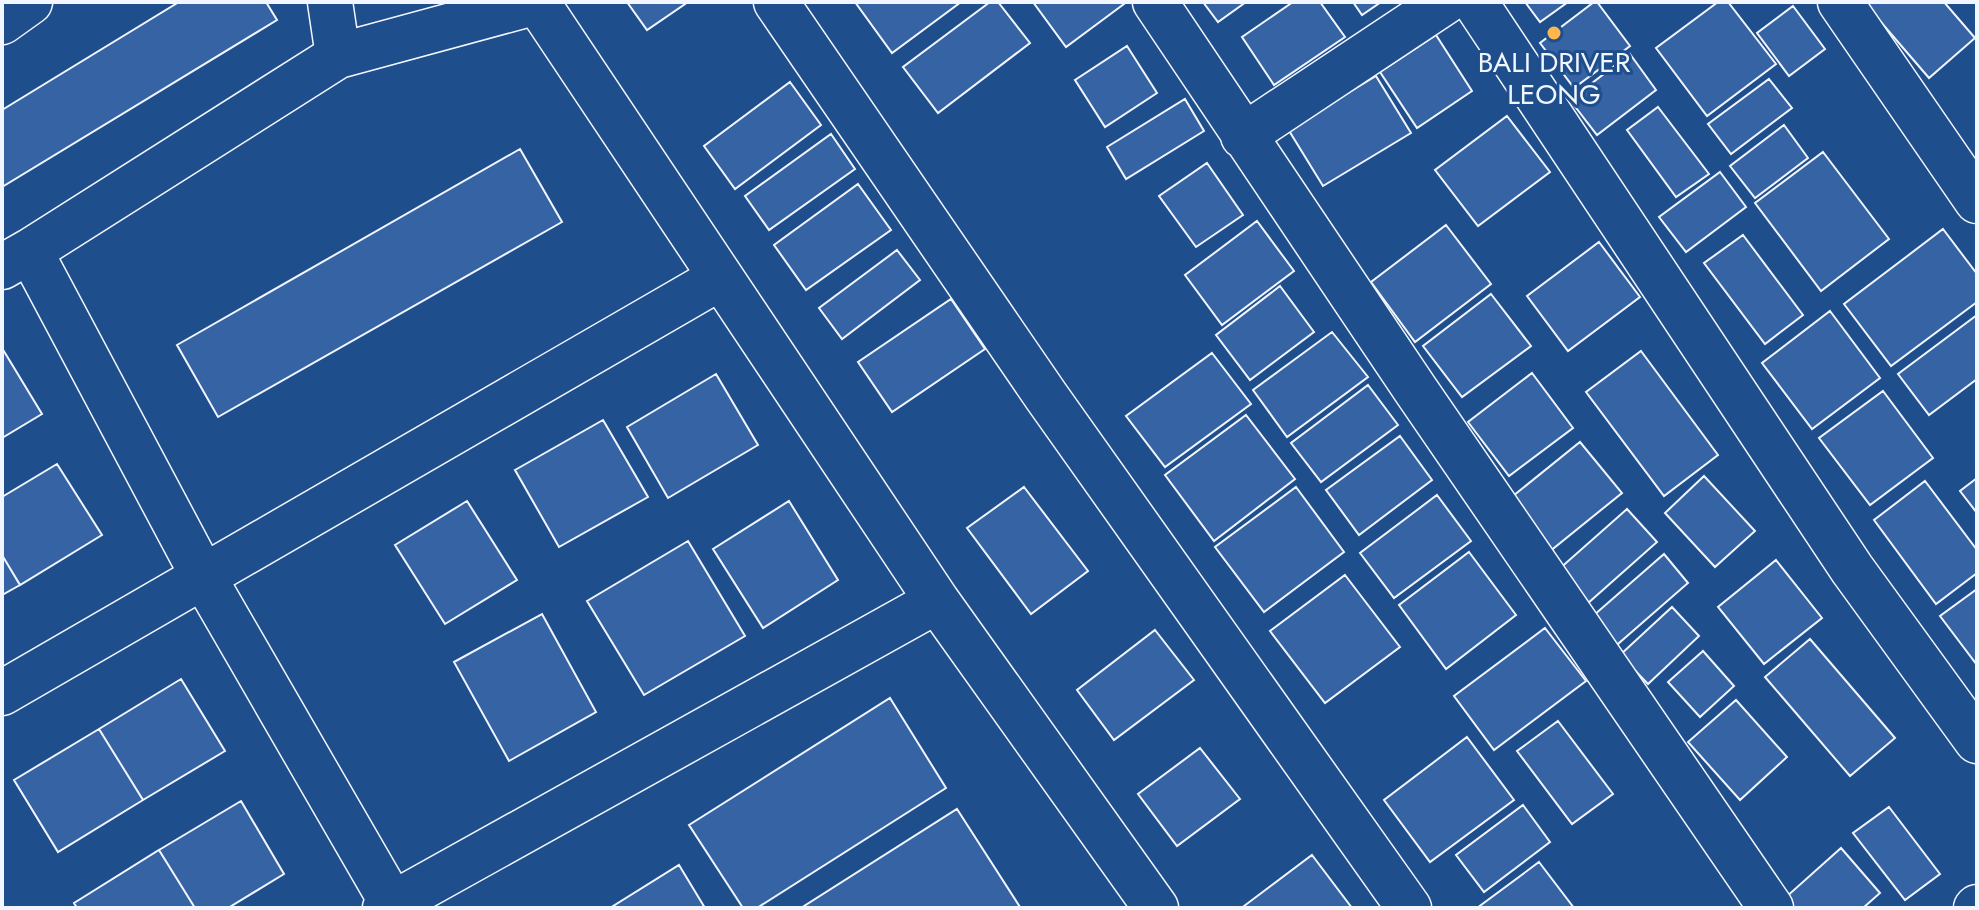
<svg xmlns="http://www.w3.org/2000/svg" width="1979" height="910" font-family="Jost,sans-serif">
<rect width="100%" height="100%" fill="#1f4e8c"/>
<path fill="#3563a3" stroke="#f2f6ff" stroke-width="2" d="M 179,2 L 266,2 L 277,20 L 2,187 L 2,110 Z
M 627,2 L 688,2 L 647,30 Z
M 855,2 L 961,2 L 892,53 Z
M 990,2 L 998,2 L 1030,43 L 938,113 L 903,67 Z
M 1033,2 L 1123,2 L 1124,4 L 1066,47 Z
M 1203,2 L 1246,2 L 1218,22 Z
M 1293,2 L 1320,2 L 1345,37 L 1274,85 L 1242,37 Z
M 1353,2 L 1381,2 L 1362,15 Z
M 1525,2 L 1568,2 L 1540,22 Z
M 1594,2 L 1597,2 L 1630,46 L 1574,88 L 1540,43 Z
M 1718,2 L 1728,2 L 1776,64 L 1707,116 L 1656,48 Z
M 1871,2 L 1944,2 L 1975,38 L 1929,78 L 1867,6 Z
M 1793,6 L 1825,49 L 1789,76 L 1757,33 Z
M 1436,35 L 1472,91 L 1417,128 L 1380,72 Z
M 1127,46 L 1157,93 L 1105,127 L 1075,80 Z
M 1630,54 L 1656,90 L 1597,135 L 1570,100 Z
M 1376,76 L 1411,133 L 1323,186 L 1288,129 Z
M 1769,79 L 1792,108 L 1731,154 L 1708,124 Z
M 790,82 L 821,125 L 735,189 L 704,146 Z
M 1185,99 L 1204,131 L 1126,179 L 1107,147 Z
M 1658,107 L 1709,174 L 1676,197 L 1627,130 Z
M 1507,116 L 1550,172 L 1478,226 L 1435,170 Z
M 1784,125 L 1808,158 L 1755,198 L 1730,166 Z
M 831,134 L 855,169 L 769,230 L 745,196 Z
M 520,149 L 562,222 L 218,417 L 177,345 Z
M 1823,152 L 1889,239 L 1821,291 L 1755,203 Z
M 1207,163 L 1243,215 L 1196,247 L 1159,196 Z
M 1720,172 L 1746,207 L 1686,252 L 1659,217 Z
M 858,184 L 891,230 L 806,290 L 774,245 Z
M 1257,221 L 1294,271 L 1222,325 L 1185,275 Z
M 1446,225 L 1491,284 L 1415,342 L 1371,282 Z
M 1943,229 L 1977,274 L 1977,302 L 1891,366 L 1844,304 Z
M 1743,235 L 1803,315 L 1765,344 L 1704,263 Z
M 1599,242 L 1640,297 L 1568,351 L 1527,296 Z
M 897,250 L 920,280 L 842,339 L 819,308 Z
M 1280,286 L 1314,332 L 1250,380 L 1216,335 Z
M 1491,294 L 1531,346 L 1462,397 L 1423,346 Z
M 951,299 L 985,349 L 892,412 L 858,362 Z
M 1830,311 L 1880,378 L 1812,429 L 1762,363 Z
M 1977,315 L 1977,379 L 1929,415 L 1898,374 Z
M 1332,332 L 1368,377 L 1287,437 L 1253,390 Z
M 2,348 L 42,414 L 2,438 Z
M 1641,351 L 1718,455 L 1664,496 L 1586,392 Z
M 1212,353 L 1251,404 L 1165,467 L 1126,416 Z
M 1532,373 L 1573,428 L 1509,476 L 1468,422 Z
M 716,374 L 758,445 L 668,498 L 627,427 Z
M 1368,385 L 1398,425 L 1321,482 L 1291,443 Z
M 1883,391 L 1933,458 L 1870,505 L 1819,438 Z
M 1246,415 L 1295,479 L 1214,541 L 1165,475 Z
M 603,420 L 648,497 L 559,547 L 515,470 Z
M 1400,436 L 1432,480 L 1359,535 L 1326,490 Z
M 1580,442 L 1622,493 L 1549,552 L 1508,500 Z
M 57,464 L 102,535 L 20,585 L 2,555 L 2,497 Z
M 1704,476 L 1755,531 L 1715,567 L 1665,513 Z
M 1977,478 L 1977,513 L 1960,491 Z
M 1925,481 L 1977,550 L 1977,573 L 1936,604 L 1874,520 Z
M 1024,487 L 1088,571 L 1031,614 L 967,528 Z
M 1296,487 L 1344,552 L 1264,612 L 1215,547 Z
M 1437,495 L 1471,541 L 1394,598 L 1360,553 Z
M 467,501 L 517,580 L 445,624 L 395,545 Z
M 789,501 L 838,580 L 763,628 L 713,549 Z
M 1627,509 L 1657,542 L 1587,604 L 1558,570 Z
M 688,541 L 745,636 L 644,695 L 587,601 Z
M 1469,552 L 1516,615 L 1446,669 L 1399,605 Z
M 1664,554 L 1688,583 L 1611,650 L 1586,622 Z
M 2,555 L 20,585 L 2,595 Z
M 1776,560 L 1822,618 L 1764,664 L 1718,607 Z
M 1345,575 L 1400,647 L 1325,703 L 1270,631 Z
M 1977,589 L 1977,665 L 1940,616 Z
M 1672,607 L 1699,636 L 1648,684 L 1620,655 Z
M 542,614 L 596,712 L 509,761 L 454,662 Z
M 1545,628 L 1586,681 L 1494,750 L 1454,696 Z
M 1155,630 L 1194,680 L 1114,740 L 1077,690 Z
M 1810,639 L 1895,738 L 1850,776 L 1765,677 Z
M 1703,651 L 1734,686 L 1700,717 L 1668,682 Z
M 181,679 L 225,751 L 143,800 L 99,729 Z
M 890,698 L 946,788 L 757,908 L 743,908 L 689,825 Z
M 1736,700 L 1787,757 L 1740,800 L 1688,742 Z
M 1558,721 L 1613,794 L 1572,824 L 1517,751 Z
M 99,729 L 143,800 L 58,852 L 14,780 Z
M 1467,737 L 1514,800 L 1430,862 L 1384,800 Z
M 1200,748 L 1240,799 L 1177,846 L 1138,794 Z
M 241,801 L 284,874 L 228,908 L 195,908 L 159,850 Z
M 1523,805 L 1550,842 L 1484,892 L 1456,855 Z
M 1889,807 L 1940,874 L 1905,900 L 1853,833 Z
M 957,809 L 1020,907 L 801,908 Z
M 1841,848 L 1880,893 L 1863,908 L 1778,908 L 1776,906 Z
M 159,850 L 195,908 L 77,908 L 74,903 Z
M 1312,855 L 1352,908 L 1246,908 L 1244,906 Z
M 1539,862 L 1574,908 L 1477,908 Z
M 679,865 L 705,908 L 610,908 Z"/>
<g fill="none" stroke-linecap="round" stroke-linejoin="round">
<g stroke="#f2f6ff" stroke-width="47">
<path id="minor" d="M 537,2 L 937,601 L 1156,908
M 776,2 L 1046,396 L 1409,908
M 1155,2 L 1415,389 L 1771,908
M 1475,2 L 1852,569 L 1977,741
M 1840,2 L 1977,201
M 2,22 L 30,2
M 338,56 L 537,2
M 1243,136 L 1445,2
M 30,251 L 338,56 L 330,2
M 2,267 L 30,251 L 203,576 L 395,908
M 2,693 L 720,278
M 385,908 L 937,601
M 1976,908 L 1977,907"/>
</g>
<use href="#minor" stroke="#1f4e8c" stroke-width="44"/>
</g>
<circle fill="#ffb74d" stroke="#1f4e8c" stroke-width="3" cx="1554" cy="33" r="8"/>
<g text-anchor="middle" stroke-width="6" stroke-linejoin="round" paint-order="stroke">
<g font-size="28" fill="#f2f6ff" stroke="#1f4e8c">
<text x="1554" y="72">BALI DRIVER<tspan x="1554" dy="32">LEONG</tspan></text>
</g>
</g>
<rect width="1979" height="910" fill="none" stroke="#f2f6ff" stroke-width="8"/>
</svg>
